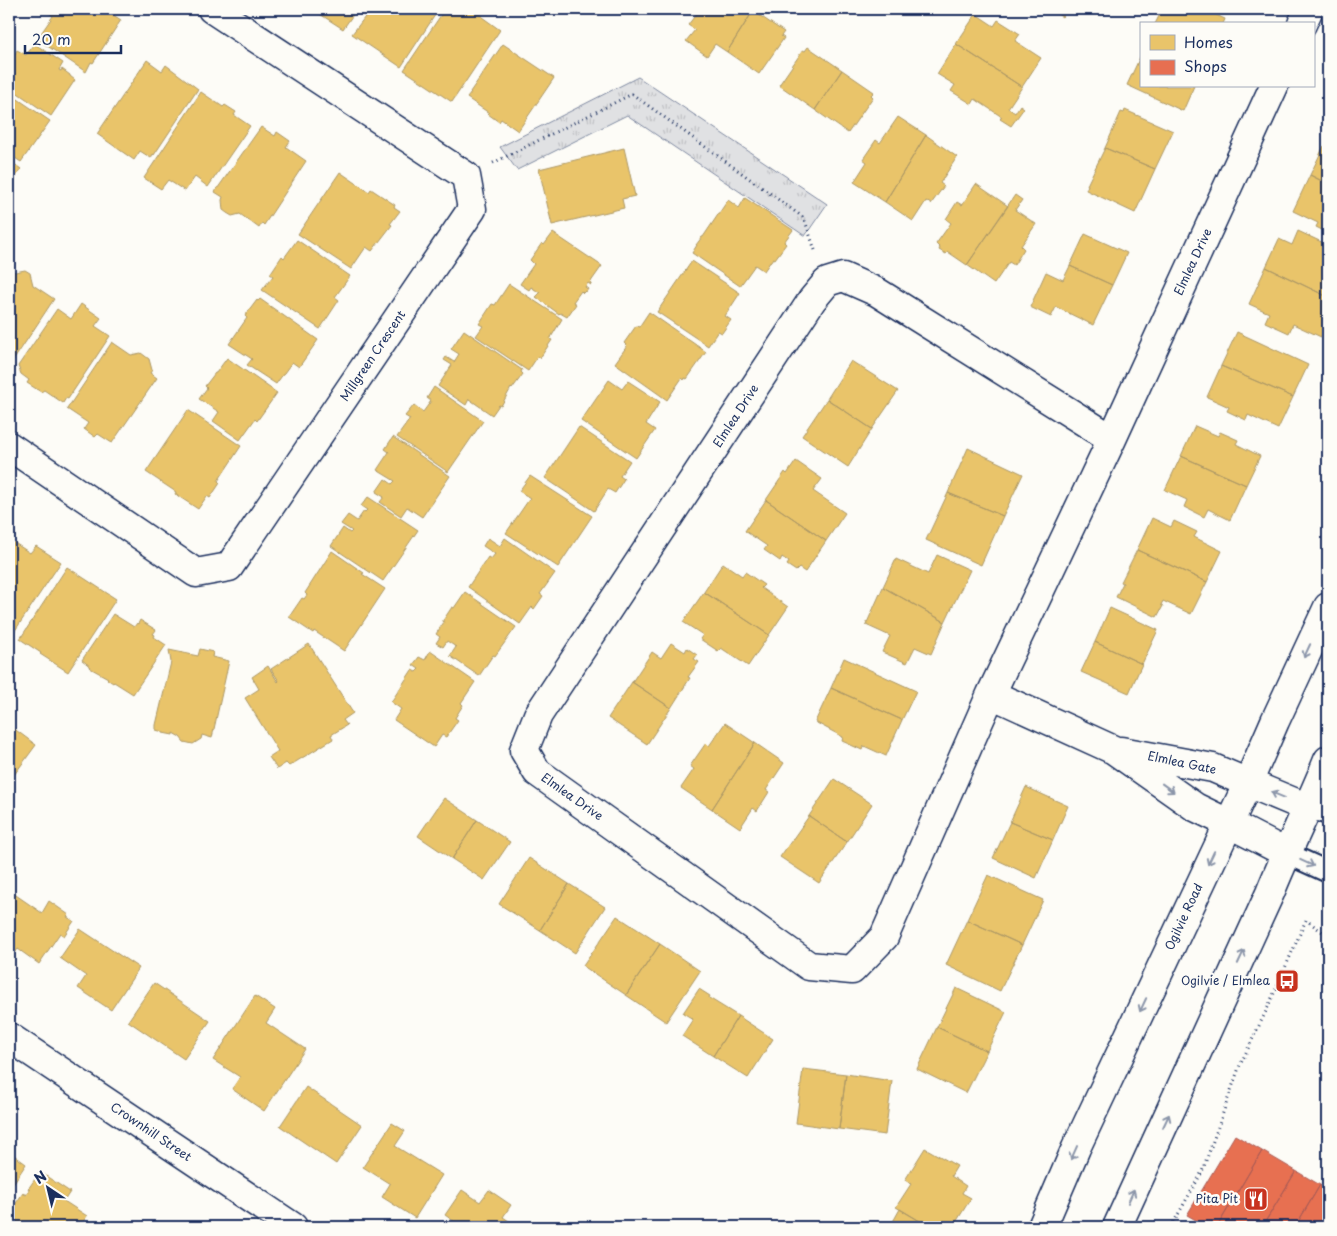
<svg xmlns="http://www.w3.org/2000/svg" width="1337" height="1236" font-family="'Playpen Sans',sans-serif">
<defs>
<pattern id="grass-tufts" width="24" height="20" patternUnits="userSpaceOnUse" patternTransform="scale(1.25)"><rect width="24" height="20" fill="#e0e1e3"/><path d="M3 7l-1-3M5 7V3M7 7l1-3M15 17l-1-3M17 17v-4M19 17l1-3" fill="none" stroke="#c0c1c5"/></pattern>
</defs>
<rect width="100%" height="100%" fill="#fdfcf7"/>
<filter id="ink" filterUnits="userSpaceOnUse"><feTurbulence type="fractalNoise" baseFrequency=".02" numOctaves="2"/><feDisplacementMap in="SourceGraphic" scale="10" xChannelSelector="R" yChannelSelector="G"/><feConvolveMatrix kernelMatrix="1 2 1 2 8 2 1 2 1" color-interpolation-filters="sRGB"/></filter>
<g filter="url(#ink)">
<path fill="url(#grass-tufts)" stroke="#7e88a0" d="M 638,77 L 827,204 L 805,236 L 627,115 L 517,170 L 500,147 Z"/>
<path fill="#e9c46a" stroke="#ab9766" d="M 50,9 L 104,9 L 121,20 L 93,63 L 91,62 L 86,72 L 37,39 L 53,16 L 48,12 Z
M 312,9 L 357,9 L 343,29 Z
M 371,9 L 439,9 L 401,67 L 352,34 Z
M 445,9 L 469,9 L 474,12 L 475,11 L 483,16 L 482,17 L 500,30 L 452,102 L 404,70 Z
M 700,9 L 749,9 L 753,11 L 727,52 L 715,44 L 707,56 L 686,41 L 695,30 L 688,25 Z
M 1050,9 L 1068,9 L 1062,17 Z
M 1154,9 L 1203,9 L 1225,19 L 1223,24 L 1155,24 L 1161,12 Z
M 753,11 L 784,32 L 781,36 L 784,38 L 759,74 L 727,52 Z
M 976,14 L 994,26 L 998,20 L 1020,34 L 1015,41 L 1041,58 L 1022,87 L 956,44 Z
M 35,44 L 63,63 L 59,70 L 61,71 L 62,69 L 70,75 L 70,76 L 75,80 L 51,116 L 9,87 L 9,63 L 17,50 L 26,55 Z
M 503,44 L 554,78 L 518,131 L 501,119 L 499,122 L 488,114 L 489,113 L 467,98 L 471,93 L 470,92 Z
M 956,44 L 1022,87 L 1008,108 L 1015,113 L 1020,105 L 1024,108 L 1011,126 L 1000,119 L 1002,117 L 975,99 L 972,104 L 951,91 L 955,85 L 937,74 Z
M 808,47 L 842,70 L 815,110 L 779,85 L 803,50 L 805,51 Z
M 1141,55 L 1141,86 L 1194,86 L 1183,111 L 1127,85 Z
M 147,60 L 162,71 L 166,65 L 198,89 L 154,155 L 153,154 L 151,158 L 140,151 L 134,160 L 97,134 Z
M 842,70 L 874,92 L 871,95 L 873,97 L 848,133 L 815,110 Z
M 201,92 L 223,107 L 225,105 L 236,112 L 234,115 L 250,126 L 208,187 L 195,177 L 185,191 L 168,180 L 161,189 L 144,178 Z
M 9,93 L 50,121 L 21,162 L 9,154 Z
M 1125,110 L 1173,131 L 1155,169 L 1105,148 L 1121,112 L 1124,113 Z
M 898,117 L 926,135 L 885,202 L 854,182 L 867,162 L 863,159 L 876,140 L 880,143 Z
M 261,127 L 275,136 L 277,132 L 290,141 L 286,147 L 306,161 L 264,225 L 262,223 L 259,228 L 240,214 L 232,216 L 227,213 L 223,210 L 222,200 L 223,197 L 215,192 Z
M 926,135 L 957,157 L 940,183 L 944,186 L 931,204 L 926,201 L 913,221 L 885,202 Z
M 1324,146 L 1328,149 L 1328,184 L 1310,175 Z
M 624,148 L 635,196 L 622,199 L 624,208 L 552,225 L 539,169 Z
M 1105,148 L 1155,169 L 1135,213 L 1086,190 L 1088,185 L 1087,185 Z
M 9,160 L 21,169 L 9,187 Z
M 340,172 L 369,192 L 371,189 L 395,205 L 394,207 L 400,211 L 390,224 L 392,225 L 372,251 L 366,247 L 351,269 L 298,234 Z
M 1310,175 L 1328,184 L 1328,233 L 1316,227 L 1318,223 L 1293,211 Z
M 976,184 L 1008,206 L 967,265 L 948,252 L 946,254 L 939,250 L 940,248 L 936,244 L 951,223 L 946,219 L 957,202 L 962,205 Z
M 1015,195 L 1022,200 L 1015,210 L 1036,224 L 1021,246 L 1024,249 L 1014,265 L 1009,262 L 994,284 L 967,265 Z
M 745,198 L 793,230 L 784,242 L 786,244 L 775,259 L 773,258 L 764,271 L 755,265 L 740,286 L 692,253 L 697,245 L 696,245 L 702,237 L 703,237 L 728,200 L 739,208 Z
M 1298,231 L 1328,245 L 1328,297 L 1266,267 L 1279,239 L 1292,245 Z
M 553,233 L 602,266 L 590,283 L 591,284 L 591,285 L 588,283 L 585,287 L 588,289 L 586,292 L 585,291 L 583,293 L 581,291 L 573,302 L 576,304 L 567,317 L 560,313 L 559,314 L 536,297 L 540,293 L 531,287 L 529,290 L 520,284 L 534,264 L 530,260 L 542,243 L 544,245 Z
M 1085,234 L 1127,253 L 1112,285 L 1070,266 Z
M 297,240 L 350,276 L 335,297 L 339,300 L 320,329 L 262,290 L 273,276 L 270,274 L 282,256 L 284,258 Z
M 692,261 L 740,293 L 725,316 L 731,320 L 722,333 L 718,331 L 708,346 L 657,312 Z
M 1070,266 L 1112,285 L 1093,325 L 1056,307 L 1051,317 L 1030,307 L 1046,272 L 1063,280 Z
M 1266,267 L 1328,297 L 1328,322 L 1321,337 L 1293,324 L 1289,333 L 1265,322 L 1269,313 L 1249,304 Z
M 9,268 L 15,272 L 25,270 L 30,273 L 33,285 L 54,299 L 11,364 L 9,364 Z
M 509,284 L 562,319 L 550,339 L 552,340 L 540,358 L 538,356 L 528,371 L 476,336 L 483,326 L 479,324 L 492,304 L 495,305 Z
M 260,299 L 318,340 L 299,367 L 292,362 L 276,384 L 247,365 L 252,359 L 229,344 L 247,318 L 245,316 L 257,300 L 258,301 Z
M 81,304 L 101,318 L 95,326 L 110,336 L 68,399 L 66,398 L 63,403 L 44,390 L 41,392 L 27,383 L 29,380 L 21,374 L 18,366 L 57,309 L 71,319 Z
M 649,312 L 706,352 L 687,379 L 685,378 L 684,380 L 682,378 L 667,400 L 615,363 L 627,346 L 624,343 L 636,326 L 639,327 Z
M 464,330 L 522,370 L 521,372 L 523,374 L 512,389 L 511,388 L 501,406 L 499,405 L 492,415 L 469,399 L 466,405 L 438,386 L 452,365 L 444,360 L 446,357 L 454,362 L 459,354 L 451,349 Z
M 1237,332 L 1308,365 L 1293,397 L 1221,366 Z
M 112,342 L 131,355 L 141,353 L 149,359 L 152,370 L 150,373 L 157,378 L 112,443 L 98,434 L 95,437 L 84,429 L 88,423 L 67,409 Z
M 227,358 L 277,393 L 257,421 L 255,419 L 240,440 L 213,421 L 219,412 L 199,399 L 207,388 L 205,386 L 215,373 L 216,373 Z
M 851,361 L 898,391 L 872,429 L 827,399 Z
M 1221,366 L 1293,397 L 1278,429 L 1248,415 L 1246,420 L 1227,411 L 1229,407 L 1207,397 Z
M 609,380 L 622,389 L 628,381 L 660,402 L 646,424 L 655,430 L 636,458 L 581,421 Z
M 434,387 L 483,421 L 448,472 L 397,437 L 410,419 L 405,416 L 410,410 L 414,405 L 423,412 L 431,401 L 427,398 Z
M 827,399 L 872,429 L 848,467 L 802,436 Z
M 188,410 L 241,446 L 218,481 L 220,483 L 210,498 L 207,496 L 198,509 L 175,494 L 176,492 L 146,472 Z
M 1195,426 L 1218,436 L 1220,432 L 1238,440 L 1236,444 L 1260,456 L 1246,485 L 1181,456 Z
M 579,427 L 630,461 L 620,476 L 624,479 L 615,493 L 608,489 L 594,511 L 545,478 Z
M 393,437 L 450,476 L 422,517 L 407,507 L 401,516 L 380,502 L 384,497 L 376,492 L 385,479 L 392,484 L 395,481 L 377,470 L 389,452 L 385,449 Z
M 968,448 L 1023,474 L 1003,516 L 948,493 Z
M 1181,456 L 1246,485 L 1230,520 L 1208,509 L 1204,517 L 1184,507 L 1187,500 L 1165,490 Z
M 796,461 L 822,479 L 813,491 L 845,513 L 826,541 L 766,500 L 785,472 L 787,474 Z
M 530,476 L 592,516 L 558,567 L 506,533 L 530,498 L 519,491 Z
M 948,493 L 1003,516 L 981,565 L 926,540 Z
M 368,497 L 418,530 L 383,581 L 331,546 L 343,528 L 350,533 L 352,531 L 341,524 L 348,515 L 357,521 L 364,511 L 365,512 L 367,510 L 361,506 Z
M 766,500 L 826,541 L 805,572 L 799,568 L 796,571 L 787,565 L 789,562 L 782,557 L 780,561 L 764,550 L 767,546 L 745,531 Z
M 1152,518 L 1171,527 L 1174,521 L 1197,532 L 1194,537 L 1222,551 L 1207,582 L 1137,550 Z
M 488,538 L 500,546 L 505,538 L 555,573 L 540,594 L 543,596 L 534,609 L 532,607 L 520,624 L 468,587 L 488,557 L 491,559 L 495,554 L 483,546 Z
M 10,540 L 30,553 L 36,546 L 61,562 L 10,638 L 9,637 L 9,542 Z
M 1137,550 L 1207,582 L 1191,614 L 1163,601 L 1161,605 L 1163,606 L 1157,617 L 1116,597 L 1123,583 L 1121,582 Z
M 332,551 L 364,573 L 362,574 L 385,589 L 344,651 L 314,631 L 313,633 L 289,617 L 302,598 L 304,599 L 307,595 L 305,593 Z
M 937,555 L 970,570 L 945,622 L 883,587 L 896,559 L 928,574 Z
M 723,563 L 742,576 L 745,572 L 764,585 L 761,588 L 788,607 L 769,635 L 704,592 Z
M 67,567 L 116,599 L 68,672 L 40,654 L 41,653 L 20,639 Z
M 883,587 L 945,622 L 931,654 L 915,647 L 907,663 L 882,652 L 890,636 L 866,625 Z
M 465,592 L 516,627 L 495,656 L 493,655 L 479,676 L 450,656 L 456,647 L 447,641 L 443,647 L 436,643 L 440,637 L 436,634 L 444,622 L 442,622 L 452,607 L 454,608 Z
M 704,592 L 769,635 L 748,666 L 721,648 L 718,651 L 700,639 L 703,635 L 683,622 Z
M 1110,608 L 1158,630 L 1142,664 L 1095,642 Z
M 113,614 L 134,627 L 137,623 L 138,624 L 140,620 L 156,630 L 153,634 L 155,635 L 154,637 L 166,645 L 133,694 L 114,682 L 113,683 L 107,679 L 108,678 L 90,668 L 91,667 L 82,660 Z
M 1095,642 L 1142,664 L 1129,693 L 1081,672 Z
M 671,643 L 685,652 L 687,648 L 697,655 L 694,659 L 699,662 L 688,677 L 690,678 L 671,708 L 632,682 L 652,652 L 661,658 Z
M 309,644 L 353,713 L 343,720 L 347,725 L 331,735 L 333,739 L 289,766 L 286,763 L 277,769 L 269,757 L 278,751 L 245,698 L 259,689 L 252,677 L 268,666 L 278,682 L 279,681 L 271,669 Z
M 200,649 L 213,652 L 212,657 L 229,661 L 212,738 L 202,735 L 201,739 L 193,744 L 184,742 L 180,737 L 173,733 L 173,735 L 163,733 L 163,732 L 156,730 L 156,725 L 171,662 L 169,650 L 198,656 Z
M 430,651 L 475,682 L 461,703 L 463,705 L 455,718 L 458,720 L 446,737 L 442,735 L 434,747 L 394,720 L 401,709 L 391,702 L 412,670 L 416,672 L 419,669 L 413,665 L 419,657 L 425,660 Z
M 844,658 L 916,691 L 902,720 L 831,688 Z
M 632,682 L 671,708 L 647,744 L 608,718 Z
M 831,688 L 902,720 L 886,756 L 864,746 L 862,750 L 842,741 L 843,737 L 815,722 Z
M 725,723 L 755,743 L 712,809 L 681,788 L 694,769 L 690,766 L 706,743 L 709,746 Z
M 9,725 L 36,745 L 14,775 L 9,772 Z
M 755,743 L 784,763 L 766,790 L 769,792 L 757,811 L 753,808 L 740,828 L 712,809 Z
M 834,779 L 872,804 L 847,842 L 809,816 Z
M 1026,787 L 1068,806 L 1053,840 L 1010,822 Z
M 444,798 L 477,820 L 452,859 L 418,836 Z
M 809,816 L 847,842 L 819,883 L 780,857 Z
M 477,820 L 510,842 L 484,880 L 452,859 Z
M 1010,822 L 1053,840 L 1036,878 L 993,858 Z
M 529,858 L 569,884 L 540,930 L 499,904 Z
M 988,875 L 1043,900 L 1022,945 L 967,920 Z
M 569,884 L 605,907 L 575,953 L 540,930 Z
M 10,891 L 42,913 L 49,901 L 69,915 L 67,917 L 74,921 L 64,936 L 60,933 L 39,964 L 18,949 L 15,953 L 9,948 L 11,944 L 9,943 Z
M 617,916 L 660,944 L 626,995 L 583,966 Z
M 967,920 L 1022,945 L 1000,991 L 946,965 Z
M 80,929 L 139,968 L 111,1010 L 78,988 L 86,976 L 60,958 Z
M 660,944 L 700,971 L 666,1022 L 626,995 Z
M 154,983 L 210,1021 L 184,1059 L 128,1021 Z
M 956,988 L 1006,1012 L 987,1051 L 937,1027 Z
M 699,989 L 710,996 L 709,998 L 738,1016 L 713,1056 L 682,1036 L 693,1019 L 683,1013 Z
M 255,996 L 275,1009 L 266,1023 L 305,1049 L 264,1111 L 232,1089 L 240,1077 L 213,1060 Z
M 738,1016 L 773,1039 L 748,1078 L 713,1056 Z
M 937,1027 L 987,1051 L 966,1093 L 917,1069 Z
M 803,1069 L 846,1074 L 839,1129 L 796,1123 Z
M 846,1074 L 892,1081 L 885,1135 L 839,1129 Z
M 306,1087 L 362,1125 L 336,1164 L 280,1126 Z
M 392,1123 L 405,1131 L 395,1146 L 442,1175 L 415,1218 L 382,1197 L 390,1184 L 363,1167 Z
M 9,1148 L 12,1151 L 11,1153 L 26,1164 L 9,1190 Z
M 925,1148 L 957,1166 L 951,1176 L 966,1186 L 962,1193 L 971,1198 L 953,1227 L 930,1227 L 896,1207 L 911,1184 L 905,1180 Z
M 40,1172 L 70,1192 L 64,1201 L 87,1216 L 79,1227 L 21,1227 L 10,1220 L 15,1211 L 12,1209 L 23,1193 L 26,1195 L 30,1190 L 28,1189 Z
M 462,1190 L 480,1202 L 489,1190 L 511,1205 L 503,1217 L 518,1227 L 462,1227 L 445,1215 Z
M 900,1209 L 930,1227 L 890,1227 Z
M 116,1221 L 125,1227 L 111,1227 Z"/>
<path fill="#e76f51" stroke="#aa5c55" d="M 1235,1135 L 1262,1151 L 1217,1227 L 1208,1227 L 1187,1215 Z
M 1262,1151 L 1296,1171 L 1262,1227 L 1217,1227 Z
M 1296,1171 L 1320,1185 L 1295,1227 L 1262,1227 Z
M 1320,1185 L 1328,1190 L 1328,1227 L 1295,1227 Z"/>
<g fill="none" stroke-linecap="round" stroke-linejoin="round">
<g stroke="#1b2f5e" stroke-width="24">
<path id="service" d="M 1308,808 L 1328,814
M 1286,853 L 1328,872"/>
</g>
<g stroke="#1b2f5e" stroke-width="31">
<path id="minor" d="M 1302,24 L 1309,9
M 1112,439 L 877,292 L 843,277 L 827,282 L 812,300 L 538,715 L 524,750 L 537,772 L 809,966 L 852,970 L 884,937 L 991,694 L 1112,439 L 1274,86
M 9,446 L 196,573 L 229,567 L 472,209 L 466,176 L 212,9
M 991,694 L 1114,750 L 1195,807 L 1228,823
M 1121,751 L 1213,768 L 1248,783
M 9,1037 L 293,1227"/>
</g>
<g stroke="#1b2f5e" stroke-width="31">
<path id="secondary" d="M 1248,783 L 1308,808
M 1228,823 L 1286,853
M 1042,1227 L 1076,1148 L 1248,783 L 1275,721 L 1328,607
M 1117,1227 L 1270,893 C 1288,848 1310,805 1328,760"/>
</g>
<path stroke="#1b2f5e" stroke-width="3" stroke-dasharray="1 4" stroke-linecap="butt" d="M 493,163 L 632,94 L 804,218 L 816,253
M 1171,1227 L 1202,1172 L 1240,1065 L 1268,1007 L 1306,920 L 1328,936"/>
<use href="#service" stroke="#fdfcf7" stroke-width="20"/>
<use href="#minor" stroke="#fdfcf7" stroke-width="28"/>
<use href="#secondary" stroke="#fdfcf7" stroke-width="28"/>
</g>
<defs><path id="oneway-shaft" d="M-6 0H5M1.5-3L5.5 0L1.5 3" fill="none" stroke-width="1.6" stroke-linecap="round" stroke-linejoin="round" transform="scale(1.25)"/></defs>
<g stroke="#8c96aa">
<use href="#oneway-shaft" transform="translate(1307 651) rotate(115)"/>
<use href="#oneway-shaft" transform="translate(1168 788) rotate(36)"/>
<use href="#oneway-shaft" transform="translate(1278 795) rotate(-157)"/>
<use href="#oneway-shaft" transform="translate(1211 858) rotate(115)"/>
<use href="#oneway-shaft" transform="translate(1307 863) rotate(25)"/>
<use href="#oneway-shaft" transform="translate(1241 957) rotate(-65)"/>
<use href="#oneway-shaft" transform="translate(1143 1005) rotate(115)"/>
<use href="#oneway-shaft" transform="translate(1166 1121) rotate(-65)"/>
<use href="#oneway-shaft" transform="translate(1074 1153) rotate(114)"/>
<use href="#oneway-shaft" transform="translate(1131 1196) rotate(-66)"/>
</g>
</g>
<defs>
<g id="bus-square" transform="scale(1.25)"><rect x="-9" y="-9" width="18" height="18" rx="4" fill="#c8321e" stroke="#fdfcf7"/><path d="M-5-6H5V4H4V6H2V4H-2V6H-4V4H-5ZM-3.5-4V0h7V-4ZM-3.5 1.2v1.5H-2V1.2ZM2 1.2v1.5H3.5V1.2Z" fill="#fff"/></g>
<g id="restaurant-square" transform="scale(1.25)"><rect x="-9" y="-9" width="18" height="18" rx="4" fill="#c8321e" stroke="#fdfcf7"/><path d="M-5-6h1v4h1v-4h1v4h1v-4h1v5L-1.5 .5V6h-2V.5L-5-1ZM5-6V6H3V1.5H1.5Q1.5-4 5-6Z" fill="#fff"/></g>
</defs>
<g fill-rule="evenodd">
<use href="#bus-square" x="1287" y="981"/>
<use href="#restaurant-square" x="1256" y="1199"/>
</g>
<g text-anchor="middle" stroke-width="5" stroke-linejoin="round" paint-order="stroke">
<g font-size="12" fill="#1b2f5e" stroke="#fdfcf7">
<text transform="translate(1193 262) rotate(-65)" y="4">Elmlea Drive</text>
<text transform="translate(373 356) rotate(-56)" y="4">Millgreen Crescent</text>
<text transform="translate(736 416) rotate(-57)" y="4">Elmlea Drive</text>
<text transform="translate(1182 763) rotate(12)" y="4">Elmlea Gate</text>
<text transform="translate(572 797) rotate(35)" y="4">Elmlea Drive</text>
<text transform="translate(1184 917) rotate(-65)" y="4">Ogilvie Road</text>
<text transform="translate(151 1132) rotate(34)" y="4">Crownhill Street</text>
</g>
<g font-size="12" fill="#1b2f5e" stroke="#fdfcf7" text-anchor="end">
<text x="1270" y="985">Ogilvie / Elmlea</text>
<text x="1238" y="1203">Pita Pit</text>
</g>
</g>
<rect width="1337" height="1236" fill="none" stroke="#fdfcf7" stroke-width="30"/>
<rect x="15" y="15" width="1307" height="1206" fill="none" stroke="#1b2f5e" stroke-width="2" filter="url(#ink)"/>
<rect x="1140" y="22" width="175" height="65" fill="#fdfcf7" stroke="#a3aaba"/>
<rect x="1150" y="35" width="25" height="15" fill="#e9c46a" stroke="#a3aaba"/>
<text x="1184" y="48" font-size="15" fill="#1b2f5e">Homes</text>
<rect x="1150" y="60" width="25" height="15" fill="#e76f51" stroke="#a3aaba"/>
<text x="1184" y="72" font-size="15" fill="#1b2f5e">Shops</text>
<g transform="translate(48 1188) rotate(325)" stroke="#fdfcf7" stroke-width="4" paint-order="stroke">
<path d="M0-4L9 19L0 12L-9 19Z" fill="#1b2f5e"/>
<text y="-8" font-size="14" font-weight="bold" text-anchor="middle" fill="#1b2f5e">N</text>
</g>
<path d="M25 45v8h96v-8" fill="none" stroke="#1b2f5e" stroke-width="2.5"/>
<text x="32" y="45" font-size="15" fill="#1b2f5e" stroke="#fdfcf7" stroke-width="4" paint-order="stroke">20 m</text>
</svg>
